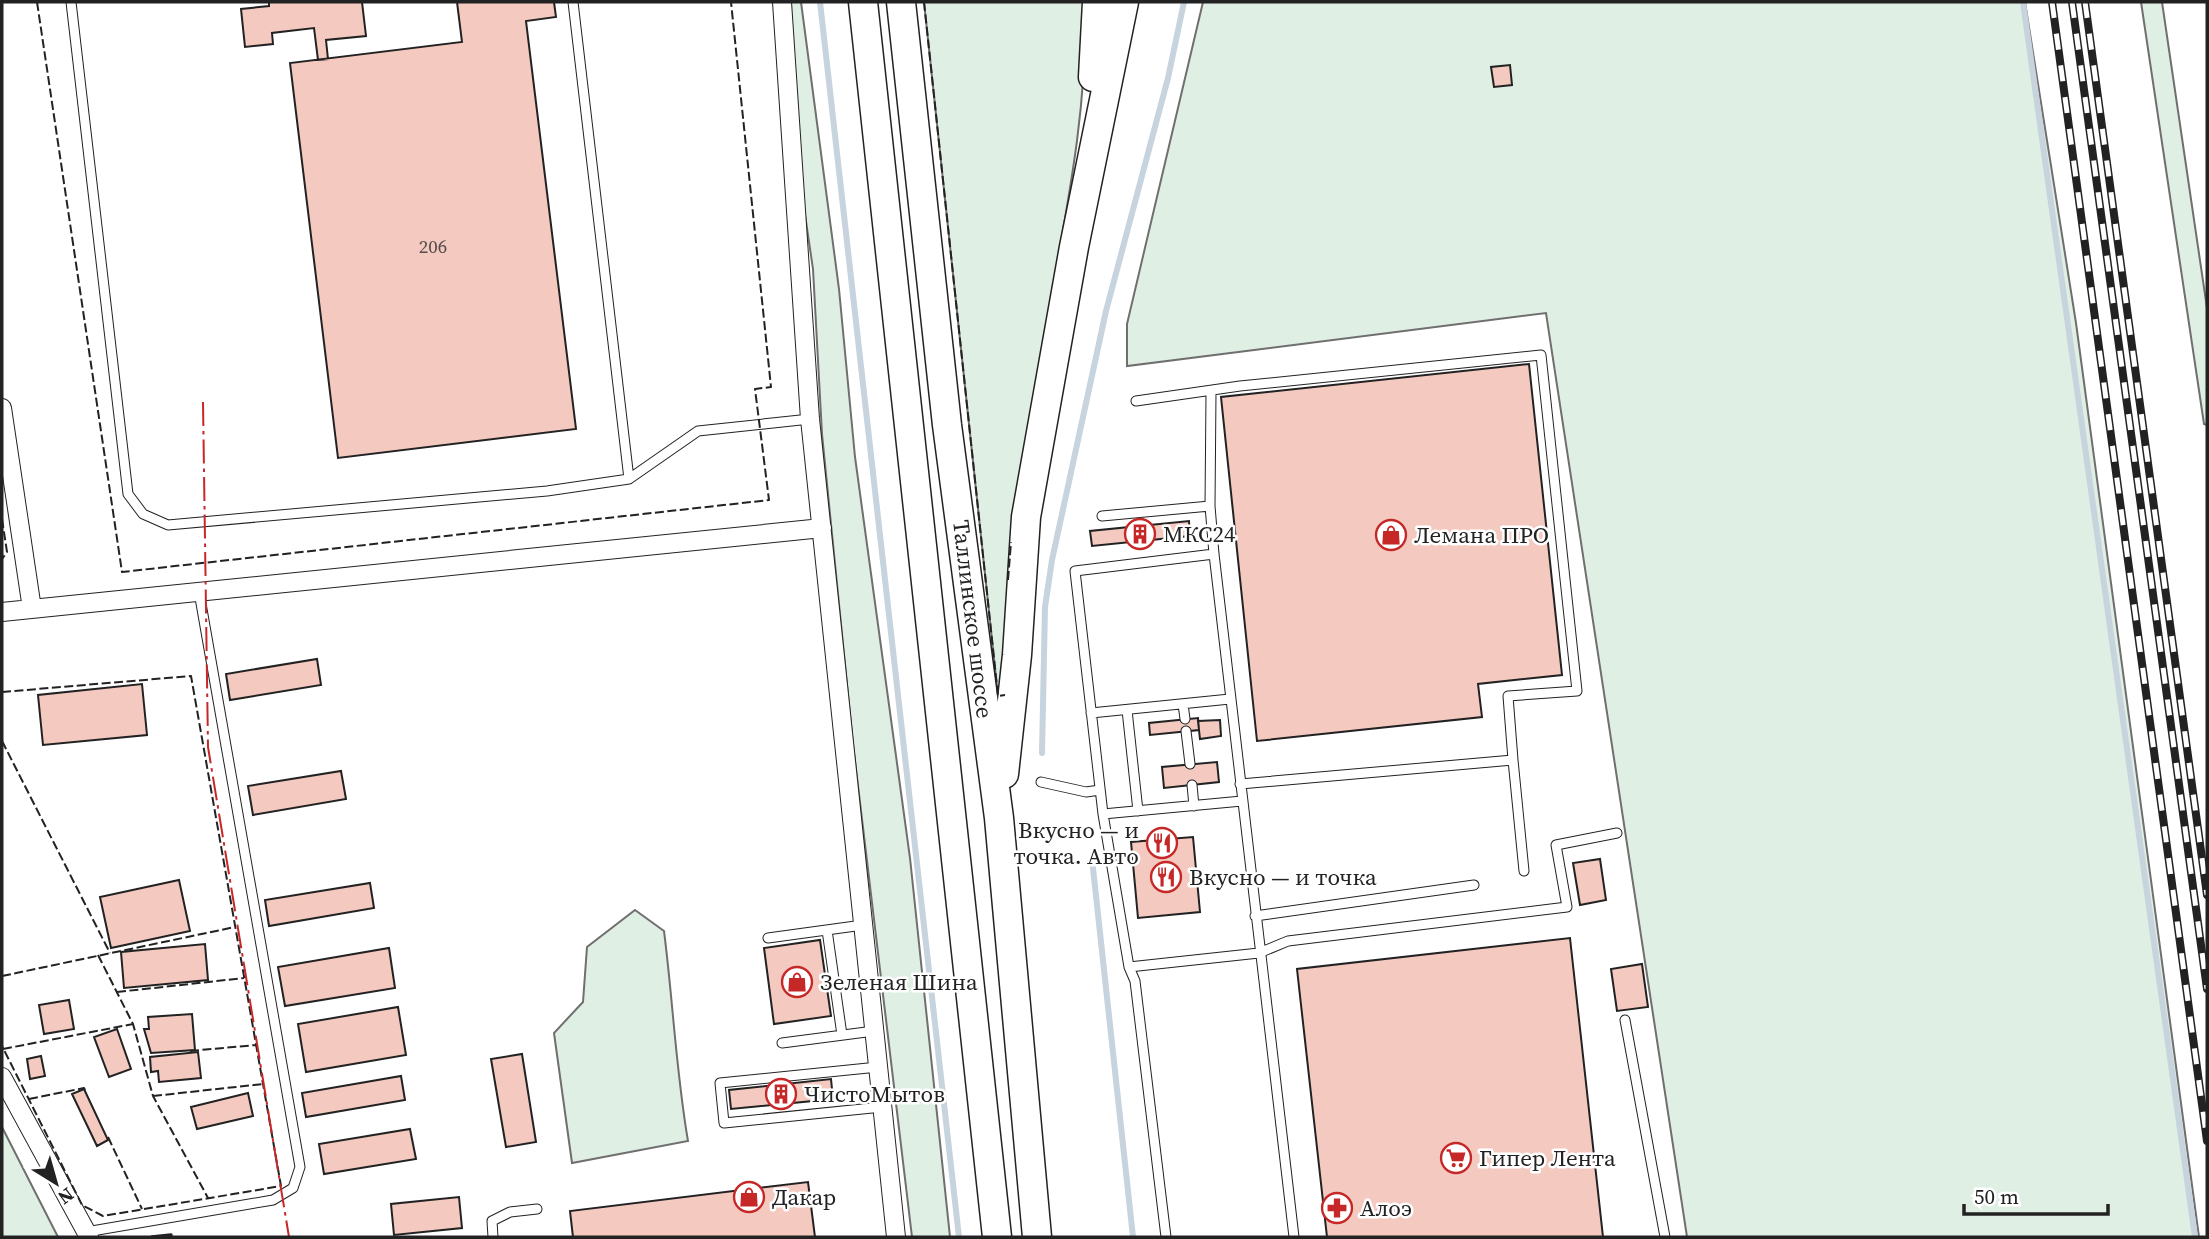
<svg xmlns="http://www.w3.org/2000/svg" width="2209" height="1239" font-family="'Source Serif 4',serif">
<rect width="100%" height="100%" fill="#fff"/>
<path fill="#e0efe3" stroke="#6f6f6f" stroke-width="2" d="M 790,2 L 801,2 L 839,289 L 855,457 L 910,858 L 950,1237 L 912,1237 L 853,744 L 822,434 L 813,269 L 804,208 Z
M 924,2 L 1085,2 C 1088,97 1070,192 1053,286 C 1029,422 1003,556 1005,695 L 998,696 Z
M 1203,2 L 2025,2 L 2076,323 L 2199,1237 L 1687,1237 L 1546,313 L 1127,366 L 1127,324 Z
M 2141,2 L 2162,2 L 2207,308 L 2207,425 L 2204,424 Z
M 635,910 L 664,931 C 673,1001 676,1072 688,1141 L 572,1163 L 554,1033 L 583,1002 L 587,947 Z
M 2,1127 L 58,1237 L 2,1237 Z"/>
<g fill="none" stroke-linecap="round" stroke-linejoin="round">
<path stroke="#c7d3dd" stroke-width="6" d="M 820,2 L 959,1237
M 2023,2 L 2195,1237
M 1042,753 L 1045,607 L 1052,560 L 1106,311 L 1168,78 L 1184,2
M 1092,859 L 1133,1237"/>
</g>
<path fill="#f3c9c0" stroke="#222" stroke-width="2" d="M 269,2 L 362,2 L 366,36 L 326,40 L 328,59 L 318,60 L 314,28 L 272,33 L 273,44 L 245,47 L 241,9 L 269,6 Z
M 457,2 L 554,2 L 556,17 L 526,21 L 576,429 L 338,458 L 290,63 L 462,42 Z
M 1510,65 L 1512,85 L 1494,87 L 1491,67 Z
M 1529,364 L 1562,675 L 1478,684 L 1482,717 L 1257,741 L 1221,397 Z
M 1189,521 L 1190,536 L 1092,546 L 1090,531 Z
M 317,659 L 321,685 L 230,700 L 226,674 Z
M 142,684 L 147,735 L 43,745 L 38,695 Z
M 1198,718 L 1199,730 L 1150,735 L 1149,723 Z
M 1220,720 L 1221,736 L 1200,739 L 1198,721 Z
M 1217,762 L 1219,782 L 1164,788 L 1162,767 Z
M 341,771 L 346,799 L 253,815 L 248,786 Z
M 1193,837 L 1200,912 L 1138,918 L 1131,842 Z
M 1600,859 L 1606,900 L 1580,905 L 1573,863 Z
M 179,880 L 190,931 L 111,948 L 100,897 Z
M 370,883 L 374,908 L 269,926 L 265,900 Z
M 1570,938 L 1603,1237 L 1327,1237 L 1297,969 Z
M 820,940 L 831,1016 L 774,1024 L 764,948 Z
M 205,944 L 208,980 L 124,988 L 121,952 Z
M 389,948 L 395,988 L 285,1006 L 278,967 Z
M 1642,964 L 1648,1007 L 1617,1011 L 1611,969 Z
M 69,1000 L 74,1029 L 44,1034 L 39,1005 Z
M 398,1007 L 406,1055 L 306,1072 L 298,1024 Z
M 192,1014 L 195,1050 L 151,1053 L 144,1029 L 149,1029 L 148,1017 Z
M 117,1029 L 131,1069 L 109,1077 L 94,1037 Z
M 198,1052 L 201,1078 L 159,1082 L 158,1071 L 151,1072 L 150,1057 Z
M 522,1054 L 536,1142 L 506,1147 L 491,1059 Z
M 41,1056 L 45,1076 L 30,1079 L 27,1059 Z
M 401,1076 L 405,1100 L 306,1117 L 302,1093 Z
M 831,1079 L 833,1099 L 731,1109 L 729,1090 Z
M 84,1089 L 108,1140 L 97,1146 L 72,1094 Z
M 248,1093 L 253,1116 L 197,1129 L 191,1107 Z
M 410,1129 L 416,1159 L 324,1174 L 319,1144 Z
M 808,1182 L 815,1237 L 573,1237 L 570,1211 Z
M 459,1197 L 462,1228 L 394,1235 L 391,1204 Z"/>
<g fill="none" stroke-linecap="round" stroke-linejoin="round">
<g stroke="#222" stroke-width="11">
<path id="lane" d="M 71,2 L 128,494 L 143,514 L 168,525 L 547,491 L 629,479 L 698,431 L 810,419
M 573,2 L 629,479
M 1211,393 L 1210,506 L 1214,554 L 1294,1237
M 1136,401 L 1240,386 L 1541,355 L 1577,691 L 1508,696 L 1513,760
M 1102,516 L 1210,506
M 1183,704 L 1185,719
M 1127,710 L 1138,811
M 1091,713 L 1230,699
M 1186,731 L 1190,764
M 1041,782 L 1086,792 L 1100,790
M 1240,784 L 1513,760 L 1524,871
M 1192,785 L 1194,806
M 1103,814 L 1242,801
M 1255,916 L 1474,885
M 827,930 L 842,1035
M 768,938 L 863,925
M 1129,967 L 1259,953 L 1288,941 L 1567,907 L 1556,845 L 1617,833
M 1625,1020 L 1665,1237
M 782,1043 L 874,1031
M 878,1067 L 720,1083 L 724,1123 L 882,1107
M 86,1232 L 273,1200 L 293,1188 L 300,1167 L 199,592
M 493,1237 L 492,1221 L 510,1212 L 537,1209
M 1166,1237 L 1135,981 L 1129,967 L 1103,814 L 1075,571 L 1214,554"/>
</g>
<g stroke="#222" stroke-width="20">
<path id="street" d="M 782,2 L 810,419 L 896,1237
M 2,408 L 32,609
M 2,612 L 822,528
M 2,1077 L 89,1237"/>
</g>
<g stroke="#222" stroke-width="31">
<path id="primary" d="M 863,2 L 997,1237
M 901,2 L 947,425 L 999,818 L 1037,1237
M 1093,77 L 1097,2
M 1004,774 L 1017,655 L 1026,517 L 1074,247 L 1124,2"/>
</g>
<use href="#lane" stroke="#fff" stroke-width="9"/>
<use href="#street" stroke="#fff" stroke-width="18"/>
<use href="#primary" stroke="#fff" stroke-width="28"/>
<g stroke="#222" stroke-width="8">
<path id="rail" d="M 2052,2 L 2207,1141
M 2072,2 L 2207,989
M 2085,2 L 2207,895"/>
</g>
<use href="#rail" stroke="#fff" stroke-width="5" stroke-dasharray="16" stroke-linecap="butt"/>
<path stroke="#222" stroke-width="2" stroke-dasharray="9 3.5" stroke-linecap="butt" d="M 37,2 L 122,572 L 769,500 L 755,389 L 771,387 L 731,2
M 924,2 L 998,696 L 1005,695
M 2,519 L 7,552 L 2,559
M 1008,580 L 1011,542
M 2,692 L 191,676 L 281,1186 L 103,1216 L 82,1205 L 2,1046
M 2,741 L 110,953
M 98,955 L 133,1024 L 153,1096 L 208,1198
M 2,976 L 235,927
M 117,992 L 244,978
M 3,1049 L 133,1024
M 190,1051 L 256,1045
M 153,1096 L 263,1084
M 29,1099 L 84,1088 L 85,1090
M 108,1137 L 142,1209"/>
<path stroke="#222" stroke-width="3.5" d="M 152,1237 L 171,1235"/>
<path stroke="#c62828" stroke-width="2" stroke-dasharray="24 5 3.5 5" stroke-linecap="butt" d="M 203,402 L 208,747 L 289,1237"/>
</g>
<defs>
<g id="building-ring" transform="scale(1.575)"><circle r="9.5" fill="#fff" stroke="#c62828" stroke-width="1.5"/><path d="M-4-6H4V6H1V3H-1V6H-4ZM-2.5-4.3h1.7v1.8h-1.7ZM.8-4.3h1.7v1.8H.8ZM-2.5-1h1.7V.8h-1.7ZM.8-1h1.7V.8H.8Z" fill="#c62828"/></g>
<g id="shop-ring" transform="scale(1.575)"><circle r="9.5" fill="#fff" stroke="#c62828" stroke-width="1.5"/><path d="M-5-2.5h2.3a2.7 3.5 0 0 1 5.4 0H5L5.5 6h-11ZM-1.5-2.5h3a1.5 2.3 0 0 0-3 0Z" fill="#c62828"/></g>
<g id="restaurant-ring" transform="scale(1.575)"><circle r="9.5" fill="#fff" stroke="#c62828" stroke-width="1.5"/><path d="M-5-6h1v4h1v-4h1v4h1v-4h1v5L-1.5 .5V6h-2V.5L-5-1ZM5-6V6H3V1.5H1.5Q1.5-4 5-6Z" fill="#c62828"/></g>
<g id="supermarket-ring" transform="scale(1.575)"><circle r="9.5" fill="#fff" stroke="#c62828" stroke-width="1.5"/><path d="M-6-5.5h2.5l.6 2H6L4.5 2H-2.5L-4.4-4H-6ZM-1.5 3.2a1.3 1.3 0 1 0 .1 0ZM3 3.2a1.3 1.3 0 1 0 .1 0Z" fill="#c62828"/></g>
<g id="pharmacy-ring" transform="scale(1.575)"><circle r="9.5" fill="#fff" stroke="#c62828" stroke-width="1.5"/><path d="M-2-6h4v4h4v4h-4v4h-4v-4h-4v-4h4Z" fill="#c62828"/></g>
</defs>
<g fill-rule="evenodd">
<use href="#building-ring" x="1140" y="534"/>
<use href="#shop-ring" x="1391" y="535"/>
<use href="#restaurant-ring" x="1162" y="843"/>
<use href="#restaurant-ring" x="1166" y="877"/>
<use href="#shop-ring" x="797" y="982"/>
<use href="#building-ring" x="781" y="1094"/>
<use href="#supermarket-ring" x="1456" y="1158"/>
<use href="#shop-ring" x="749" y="1197"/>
<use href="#pharmacy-ring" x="1337" y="1208"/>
</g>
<g text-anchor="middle" stroke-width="5" stroke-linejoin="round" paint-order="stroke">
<g font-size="19" fill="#564c4a">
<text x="433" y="253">206</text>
</g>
<g font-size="23" fill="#222" stroke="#fff" text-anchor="start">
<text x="1163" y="542">МКС24</text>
<text x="1414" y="543">Лемана ПРО</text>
<text x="1139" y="838" text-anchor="end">Вкусно — и<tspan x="1139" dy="26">точка. Авто</tspan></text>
<text x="1189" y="885">Вкусно — и точка</text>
<text x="820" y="990">Зеленая Шина</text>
<text x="804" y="1102">ЧистоМытов</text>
<text x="1479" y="1166">Гипер Лента</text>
<text x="772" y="1205">Дакар</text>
<text x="1360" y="1216">Алоэ</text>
</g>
<g font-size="23" fill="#222" stroke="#fff">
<text transform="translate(973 619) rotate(83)" y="8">Таллинское шоссе</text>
</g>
</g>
<rect width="2209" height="1239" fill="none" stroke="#222222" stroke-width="7"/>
<g transform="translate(56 1183) rotate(143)" stroke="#ffffff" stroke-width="5" paint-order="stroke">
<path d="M0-5L12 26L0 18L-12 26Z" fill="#222222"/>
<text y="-10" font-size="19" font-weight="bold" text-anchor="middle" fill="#222222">N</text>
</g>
<path d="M1964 1204v10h144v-10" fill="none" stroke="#222222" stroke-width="3.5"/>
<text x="1974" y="1204" font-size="21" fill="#222222" stroke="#ffffff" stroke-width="5" paint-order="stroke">50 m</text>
</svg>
